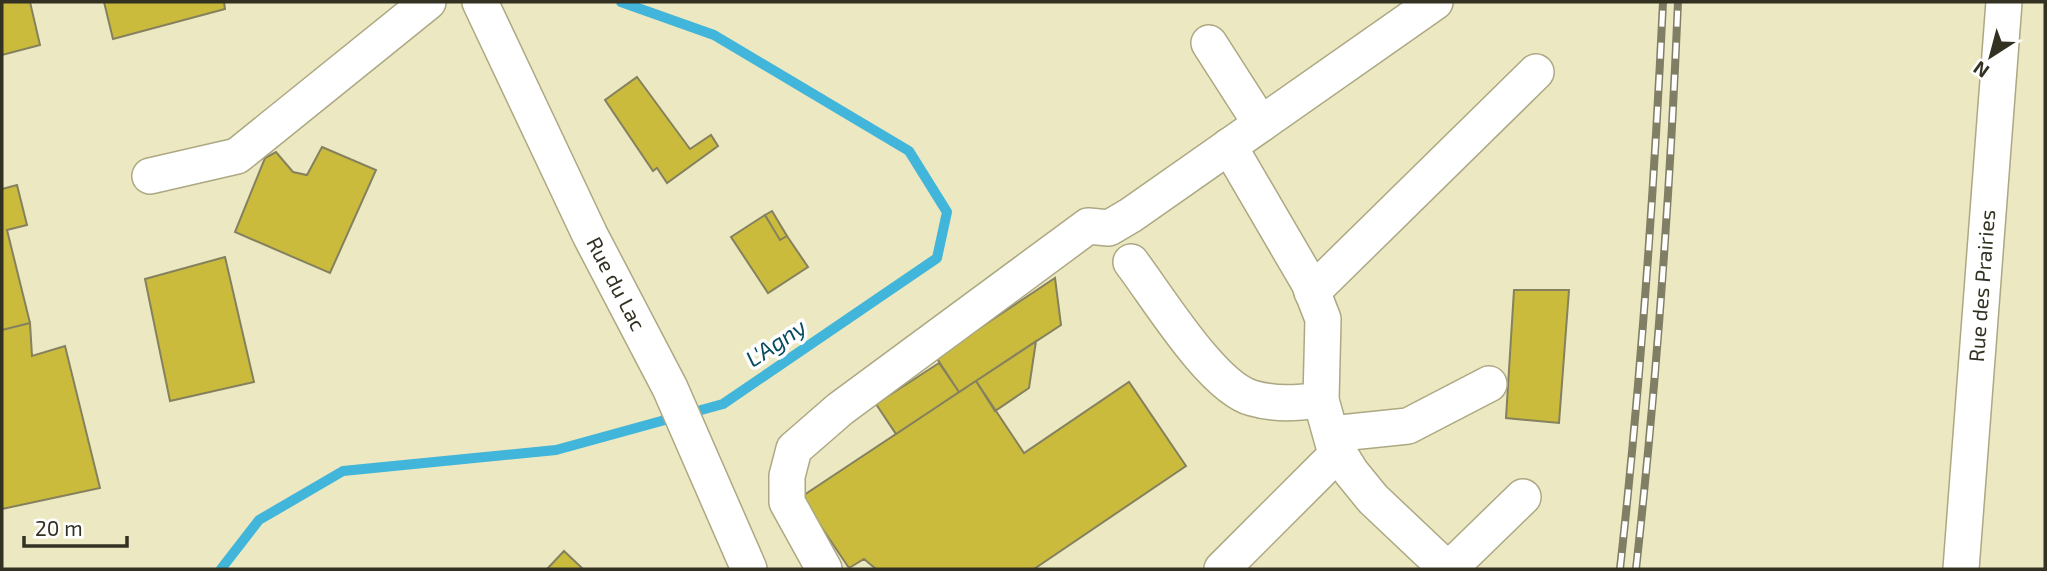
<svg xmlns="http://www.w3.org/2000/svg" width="2047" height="571" font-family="'Exo 2',sans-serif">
<rect width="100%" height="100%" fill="#ece8c1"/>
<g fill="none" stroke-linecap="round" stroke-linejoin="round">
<path stroke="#41b5da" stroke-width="10" d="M 221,569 L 259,520 L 343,471 L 556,450 L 723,404 L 937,258 L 947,212 L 909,151 L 714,35 L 621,2"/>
</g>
<path fill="#cabb3d" stroke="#85815e" stroke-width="2" d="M 2,2 L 30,2 L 40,45 L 2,55 Z
M 104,2 L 224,2 L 225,9 L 113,39 Z
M 637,77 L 690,149 L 711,135 L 718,146 L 667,183 L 657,168 L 653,171 L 605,100 Z
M 322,147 L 376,170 L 330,273 L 235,232 L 265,158 L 276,152 L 293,172 L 307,175 Z
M 17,185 L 27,225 L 7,230 L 30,323 L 2,330 L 2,189 Z
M 772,211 L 787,236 L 780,240 L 765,215 Z
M 765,215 L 780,240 L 787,236 L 808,267 L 768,293 L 731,237 Z
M 225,257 L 254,382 L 170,401 L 145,279 Z
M 1055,278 L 1061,325 L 959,392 L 936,357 Z
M 1514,290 L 1569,290 L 1559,423 L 1506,418 Z
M 30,323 L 32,356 L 65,346 L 100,488 L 2,509 L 2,330 Z
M 1036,341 L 1029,388 L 995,411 L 976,381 Z
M 939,363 L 959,392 L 896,434 L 876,404 Z
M 976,381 L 1024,453 L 1129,382 L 1186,466 L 1034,569 L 876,569 L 864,559 L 849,568 L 801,497 Z
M 564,551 L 583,569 L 547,569 Z"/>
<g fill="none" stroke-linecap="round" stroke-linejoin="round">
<g stroke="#aca883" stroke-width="38">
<g id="minor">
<path id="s1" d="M 480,2 L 590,235 L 670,388 L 749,569"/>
<path d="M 1209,43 L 1261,124"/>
<path d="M 1229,146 L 1309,283 L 1323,319 L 1321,400 L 1333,443 L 1351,472 L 1373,499 L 1447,569"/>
<path d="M 150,176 L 237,156 L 428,2"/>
<path d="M 1131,262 C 1157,296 1212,387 1252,398 C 1276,405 1297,403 1321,400"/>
<path d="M 1312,292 L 1536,72"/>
<path d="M 1331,434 L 1408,426 L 1489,384"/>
<path d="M 824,569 L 787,502 L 787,476 L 794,449 L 840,409 L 1088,226 L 1109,228 L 1131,215 L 1435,2"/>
<path d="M 1222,569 L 1339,452"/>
<path d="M 1449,569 L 1523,497"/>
<path id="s2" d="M 1961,569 L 2004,2"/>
</g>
</g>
<use href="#minor" stroke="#fff" stroke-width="35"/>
<g stroke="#807e64" stroke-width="8">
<path id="rail" d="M 1620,569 C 1641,380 1654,192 1663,2
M 1636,569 C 1657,380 1670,192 1678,2"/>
</g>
<use href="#rail" stroke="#fff" stroke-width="5" stroke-dasharray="16" stroke-linecap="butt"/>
</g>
<g text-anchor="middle" stroke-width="7" stroke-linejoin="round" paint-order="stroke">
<g font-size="21" fill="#323122" stroke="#fff">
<text dy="7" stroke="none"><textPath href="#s1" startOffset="313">Rue du Lac</textPath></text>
<text dy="7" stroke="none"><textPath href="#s2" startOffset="284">Rue des Prairies</textPath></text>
</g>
<g font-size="23" font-style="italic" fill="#064b5e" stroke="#fff">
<text transform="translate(776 343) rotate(-34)" y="8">L'Agny</text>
</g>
</g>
<rect width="2047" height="571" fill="none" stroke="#323122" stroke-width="7"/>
<g transform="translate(1991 56) rotate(216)" stroke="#ffffff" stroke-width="5" paint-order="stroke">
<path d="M0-5L12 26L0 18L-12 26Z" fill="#323122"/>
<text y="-10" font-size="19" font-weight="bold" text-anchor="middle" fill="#323122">N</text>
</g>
<path d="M24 536v10h103v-10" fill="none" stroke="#323122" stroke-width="3.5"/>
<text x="35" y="536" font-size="21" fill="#323122" stroke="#ffffff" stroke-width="5" paint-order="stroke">20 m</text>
</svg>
